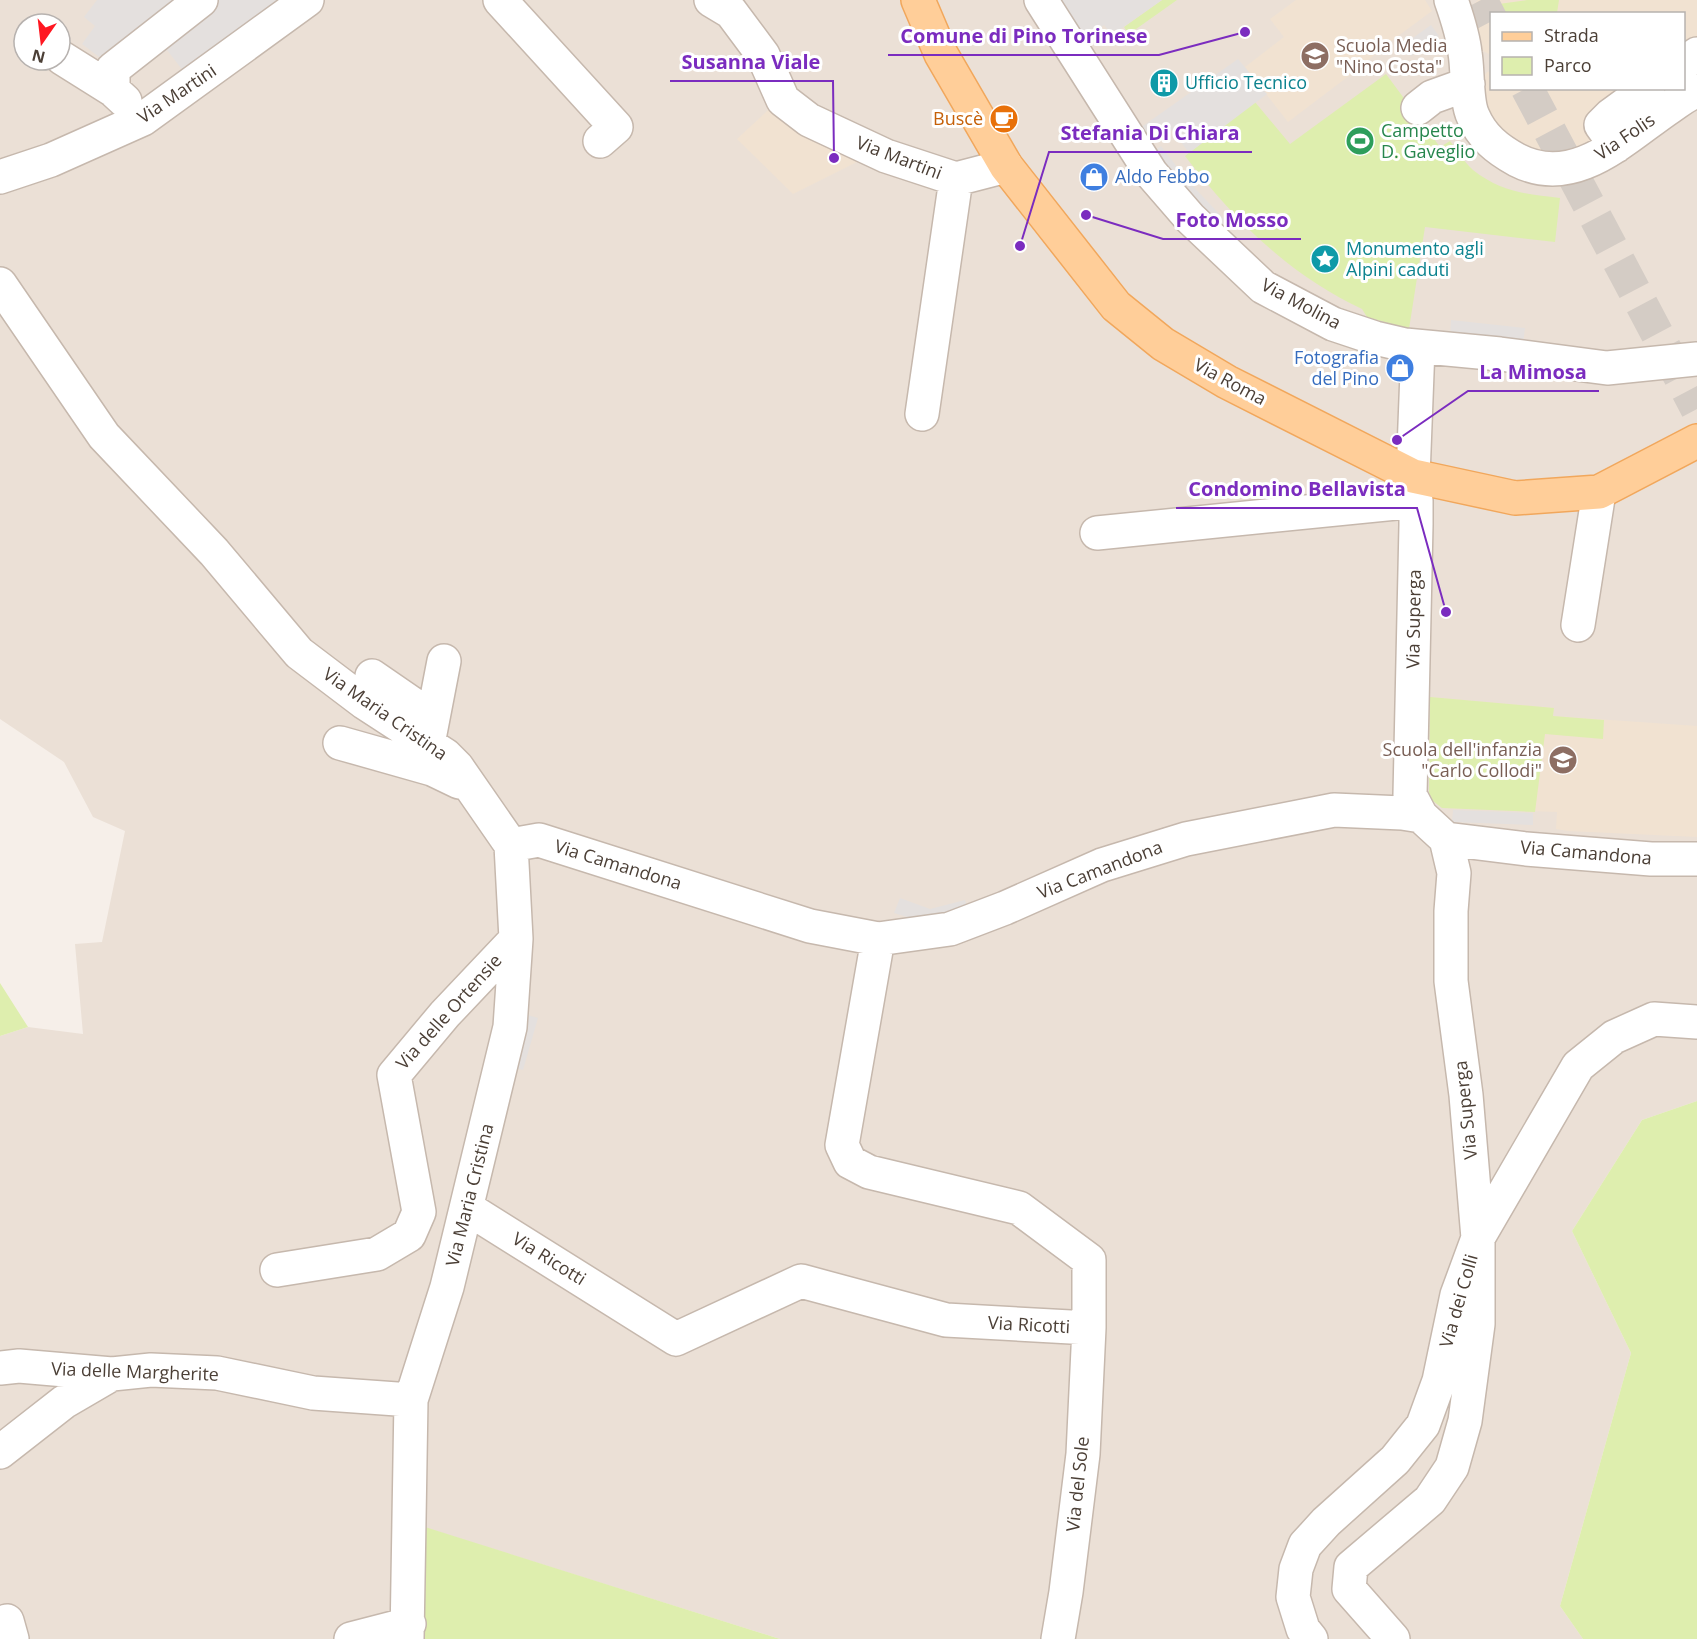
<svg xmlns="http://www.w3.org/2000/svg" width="1697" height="1639" font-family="'Open Sans',sans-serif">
<rect width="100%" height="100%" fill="#f6efe9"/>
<path fill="#ebe0d6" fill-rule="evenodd" d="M 0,0 L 1697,0 L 1697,1101 L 1642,1120 L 1572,1231 L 1631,1353 L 1560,1606 L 1583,1639 L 780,1639 L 426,1528 L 421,1639 L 0,1639 L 0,1036 L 28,1027 L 83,1034 L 75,944 L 102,942 L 125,831 L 93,817 L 64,762 L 0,719 ZM 1492,14 L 1684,14 L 1684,88 L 1492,88 ZM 24,24 L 60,24 L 60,60 L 24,60 Z"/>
<path fill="#f1e2d1" d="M 1296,0 L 1425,0 L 1432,11 L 1383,47 L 1362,66 L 1288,122 L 1245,67 L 1284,37 L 1270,19 Z
M 1478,0 L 1697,0 L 1697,71 L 1684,77 L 1684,14 L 1492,14 L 1491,55 L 1477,48 L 1469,9 Z
M 1491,71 L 1492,88 L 1660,89 L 1587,132 L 1591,144 L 1565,153 L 1537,150 L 1516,141 L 1497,126 L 1486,106 L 1478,84 L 1487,72 Z
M 780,99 L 859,161 L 793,194 L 737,139 Z
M 1430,697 L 1554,708 L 1553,716 L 1697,726 L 1697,837 L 1568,831 L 1556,829 L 1557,812 L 1442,808 L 1433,801 L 1429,793 Z"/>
<path fill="#deeeae" d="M 1162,0 L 1177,0 L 1129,34 L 1124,27 Z
M 1527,0 L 1559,0 L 1557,13 L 1499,13 L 1499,4 Z
M 1386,74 L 1440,147 L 1450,141 C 1457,150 1464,162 1473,170 C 1501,192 1526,194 1560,198 L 1555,242 L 1425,227 L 1409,329 L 1367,317 L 1362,309 C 1289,275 1233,219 1185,156 L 1255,102 L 1290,144 Z
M 1430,697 L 1554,708 L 1553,716 L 1604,720 L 1603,739 L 1545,734 L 1535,812 L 1442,808 L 1433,801 L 1429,793 Z
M 0,983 L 28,1027 L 0,1036 Z
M 1697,1101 L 1697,1639 L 1583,1639 L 1560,1606 L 1631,1353 L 1572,1231 L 1642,1120 Z
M 425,1527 L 780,1639 L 421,1639 Z"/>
<path fill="#e4e0de" d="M 97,0 L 277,0 L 279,1 L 184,72 L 167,50 L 128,79 L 82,44 L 95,26 L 84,17 Z
M 1060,0 L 1162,0 L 1112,35 L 1104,25 L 1086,37 Z
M 1431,25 L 1439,36 L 1411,56 L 1403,45 Z
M 1238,59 L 1267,94 L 1189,153 L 1172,130 L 1151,144 L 1140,128 Z
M 1161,146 L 1187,180 L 1227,222 L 1217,231 L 1150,154 Z
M 1451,320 L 1525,328 L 1523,344 L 1450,336 Z
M 1453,810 L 1533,813 L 1533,825 L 1452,822 Z
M 900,898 L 930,909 L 965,900 L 969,915 L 930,924 L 894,913 Z
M 524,1014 L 538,1018 L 523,1070 L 510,1067 Z"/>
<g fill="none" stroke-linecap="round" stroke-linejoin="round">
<path stroke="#d4ccc5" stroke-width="33" stroke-dasharray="33 16" stroke-linecap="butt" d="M 1481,0 L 1492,21
M 1527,88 L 1697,409"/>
<g stroke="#c6b8ad" stroke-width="36">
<path id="minor" d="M 500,0 L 616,127 L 600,141
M 711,0 L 731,12 L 763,55 L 783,100 L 809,120 L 886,156 L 956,179 L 1006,166
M 1041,0 L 1151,173 L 1190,218 L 1263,287 L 1333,324 L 1375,338 L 1405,345 L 1500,354 L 1607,368 L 1697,359
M 1451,0 C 1457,17 1463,35 1465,53 C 1468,69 1466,102 1473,116 C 1482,137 1497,149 1517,160 C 1575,190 1624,138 1670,107 C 1679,101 1687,94 1697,91
M 62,58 L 113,90 L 125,101
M 1684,63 L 1697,54
M 113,90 L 113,69 L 201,0
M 1418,108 L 1432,97 L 1468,84
M 1616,146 L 1601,125 L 1611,115 L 1648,88
M 0,177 L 51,160 L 143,119 L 307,0
M 0,284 L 104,436 L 214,552 L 299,653 L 365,703 L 445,755 L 457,767 L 511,845 L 516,939 L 510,1027 L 447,1287 L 411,1400 L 407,1639
M 1418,347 L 1413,476 L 1416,501 L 1416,525 L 1410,795 L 1421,816
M 922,414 L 956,179
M 1097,533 L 1416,501
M 1578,625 L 1599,492
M 372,676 L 433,718
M 340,743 L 432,769 L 459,782
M 428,744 L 444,661
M 511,845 L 539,840 L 810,926 L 878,939 L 950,929 L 1005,908 L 1102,865 L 1186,839 L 1334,810 L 1402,813 L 1421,816 L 1446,839 L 1526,849 L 1651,859 L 1697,859
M 467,1208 L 676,1339 L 801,1281 L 946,1320 L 1089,1328 L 1089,1260 L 1019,1208 L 869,1172 L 850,1162 L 842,1145 L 878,939
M 277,1270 L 377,1254 L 409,1235 L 419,1212 L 394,1075 L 445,1014 L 516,939
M 0,1368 L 19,1366 L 112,1374 L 151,1370 L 217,1373 L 313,1393 L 411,1400
M 0,1452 L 64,1402 L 112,1374
M 0,1627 L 7,1621 L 12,1639
M 351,1639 L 409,1624
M 1058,1639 L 1066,1592 L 1083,1454 L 1089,1328
M 1311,1639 L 1303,1629 L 1293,1597 L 1296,1569 L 1305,1545 L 1326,1522 L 1395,1460 L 1423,1425 L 1439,1381 L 1457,1295 L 1478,1238 L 1578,1066 L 1614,1037 L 1654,1019 L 1697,1022
M 1393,1639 L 1349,1589 L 1351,1567 L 1430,1500 L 1452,1467 L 1465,1421 L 1478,1324 L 1478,1238 L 1466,1095 L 1451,981 L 1451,911 L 1454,873 L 1446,839"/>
</g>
<g stroke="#f1a75c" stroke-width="36">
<path id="major" d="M 918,0 L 941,54 L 1006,166 L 1116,306 L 1163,344 L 1227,382 L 1413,476 L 1515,498 L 1599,492 L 1697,441"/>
</g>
<use href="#minor" stroke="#fff" stroke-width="33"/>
<use href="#major" stroke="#ffce99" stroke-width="33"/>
</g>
<defs>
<g id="school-disc" transform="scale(1.5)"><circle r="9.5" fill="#8d6e63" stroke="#fff"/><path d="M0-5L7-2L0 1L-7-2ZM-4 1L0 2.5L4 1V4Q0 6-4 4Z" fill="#fff"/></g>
<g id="building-disc" transform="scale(1.5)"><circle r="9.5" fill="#0f9aa8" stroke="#fff"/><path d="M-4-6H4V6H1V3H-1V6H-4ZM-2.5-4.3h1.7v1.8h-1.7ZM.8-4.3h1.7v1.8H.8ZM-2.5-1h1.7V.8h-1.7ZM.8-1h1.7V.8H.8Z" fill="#fff"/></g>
<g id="cafe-disc" transform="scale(1.5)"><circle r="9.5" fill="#e8710a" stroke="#fff"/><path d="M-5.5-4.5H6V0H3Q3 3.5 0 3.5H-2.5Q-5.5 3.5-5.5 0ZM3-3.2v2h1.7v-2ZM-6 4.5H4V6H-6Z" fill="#fff"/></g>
<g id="stadium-disc" transform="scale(1.5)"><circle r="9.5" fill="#2e9e5b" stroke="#fff"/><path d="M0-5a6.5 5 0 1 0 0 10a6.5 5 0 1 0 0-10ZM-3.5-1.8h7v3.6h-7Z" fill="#fff"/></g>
<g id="shop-disc" transform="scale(1.5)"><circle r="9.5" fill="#3f7fe0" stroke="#fff"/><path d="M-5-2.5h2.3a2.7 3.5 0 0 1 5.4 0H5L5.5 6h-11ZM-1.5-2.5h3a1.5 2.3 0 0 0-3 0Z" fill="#fff"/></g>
<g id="sight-disc" transform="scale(1.5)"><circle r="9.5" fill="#0f9aa8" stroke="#fff"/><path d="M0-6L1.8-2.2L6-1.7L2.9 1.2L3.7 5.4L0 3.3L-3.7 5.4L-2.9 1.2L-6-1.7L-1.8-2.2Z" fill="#fff"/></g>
</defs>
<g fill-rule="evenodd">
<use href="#school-disc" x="1315" y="56"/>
<use href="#building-disc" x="1164" y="83"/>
<use href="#cafe-disc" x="1004" y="119"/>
<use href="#stadium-disc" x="1360" y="141"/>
<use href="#shop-disc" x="1094" y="177"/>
<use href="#sight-disc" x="1325" y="259"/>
<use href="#shop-disc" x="1400" y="368"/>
<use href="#school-disc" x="1563" y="760"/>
</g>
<g text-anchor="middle" stroke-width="6" stroke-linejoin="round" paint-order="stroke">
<g font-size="18" fill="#785e54" stroke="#fff" text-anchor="start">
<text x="1336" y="52">Scuola Media<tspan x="1336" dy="21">"Nino Costa"</tspan></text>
<text x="1542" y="756" text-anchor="end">Scuola dell'infanzia<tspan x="1542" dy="21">"Carlo Collodi"</tspan></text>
</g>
<g font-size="18" fill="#0d838f" stroke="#fff" text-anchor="start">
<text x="1185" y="89">Ufficio Tecnico</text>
<text x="1346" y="255">Monumento agli<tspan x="1346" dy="21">Alpini caduti</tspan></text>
</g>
<g font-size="18" fill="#4b3f36" stroke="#fff">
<text transform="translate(177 94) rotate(-34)" y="6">Via Martini</text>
<text transform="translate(1625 137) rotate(-34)" y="6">Via Folis</text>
<text transform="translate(899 158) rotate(21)" y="6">Via Martini</text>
<text transform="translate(1301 304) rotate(28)" y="6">Via Molina</text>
<text transform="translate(1230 382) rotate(28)" y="6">Via Roma</text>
<text transform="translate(1414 619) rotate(-89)" y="6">Via Superga</text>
<text transform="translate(385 714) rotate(35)" y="6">Via Maria Cristina</text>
<text transform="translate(1586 853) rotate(5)" y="6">Via Camandona</text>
<text transform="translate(618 865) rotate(17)" y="6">Via Camandona</text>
<text transform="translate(1100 870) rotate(-21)" y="6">Via Camandona</text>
<text transform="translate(449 1012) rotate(-48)" y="6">Via delle Ortensie</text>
<text transform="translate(1466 1110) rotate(-96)" y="6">Via Superga</text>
<text transform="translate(470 1195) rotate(-76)" y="6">Via Maria Cristina</text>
<text transform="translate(549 1259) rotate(32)" y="6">Via Ricotti</text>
<text transform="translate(1459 1301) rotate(-74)" y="6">Via dei Colli</text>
<text transform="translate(1029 1325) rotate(3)" y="6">Via Ricotti</text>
<text transform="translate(135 1372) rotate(2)" y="6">Via delle Margherite</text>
<text transform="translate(1078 1484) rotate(-84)" y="6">Via del Sole</text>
</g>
<g font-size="18" fill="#c56008" stroke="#fff" text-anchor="end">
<text x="983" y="125">Buscè</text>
</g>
<g font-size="18" fill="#27864d" stroke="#fff" text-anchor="start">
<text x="1381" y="137">Campetto<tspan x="1381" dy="21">D. Gaveglio</tspan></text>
</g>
<g font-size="18" fill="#366cbe" stroke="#fff" text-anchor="start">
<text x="1115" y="183">Aldo Febbo</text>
<text x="1379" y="364" text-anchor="end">Fotografia<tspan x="1379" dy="21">del Pino</tspan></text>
</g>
</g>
<path fill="none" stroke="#7b2cbf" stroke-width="2" d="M1245 32L1159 55H888M834 158L833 81H670M1020 246L1049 152H1252M1086 215L1163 239H1301M1397 440L1468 391H1599M1446 612L1417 508H1176"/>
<g fill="#7b2cbf" stroke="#fff" stroke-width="2">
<circle cx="1245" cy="32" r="6"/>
<circle cx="834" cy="158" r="6"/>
<circle cx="1020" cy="246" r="6"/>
<circle cx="1086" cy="215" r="6"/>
<circle cx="1397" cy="440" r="6"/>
<circle cx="1446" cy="612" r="6"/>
</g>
<g font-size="20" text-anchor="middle" font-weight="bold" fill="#7b2cbf" stroke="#fff" stroke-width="6" stroke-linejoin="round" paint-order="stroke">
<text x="1024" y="43">Comune di Pino Torinese</text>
<text x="751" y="69">Susanna Viale</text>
<text x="1150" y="140">Stefania Di Chiara</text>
<text x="1232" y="227">Foto Mosso</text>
<text x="1533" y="379">La Mimosa</text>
<text x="1297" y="496">Condomino Bellavista</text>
</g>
<rect x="1490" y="12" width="195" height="78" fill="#ffffff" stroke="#b7b2af" stroke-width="1.5"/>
<rect x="1502" y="32" width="30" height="9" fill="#ffce99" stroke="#b7b2af" stroke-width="1.5"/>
<text x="1544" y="42" font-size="18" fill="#4b3f36">Strada</text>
<rect x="1502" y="57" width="30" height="18" fill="#deeeae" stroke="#b7b2af" stroke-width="1.5"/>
<text x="1544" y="72" font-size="18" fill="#4b3f36">Parco</text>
<g transform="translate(42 42) rotate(194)"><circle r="28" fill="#ffffff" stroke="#b7b2af" stroke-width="1.5"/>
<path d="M0-4.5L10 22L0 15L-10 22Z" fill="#ff1721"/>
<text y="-9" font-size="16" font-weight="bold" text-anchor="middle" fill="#4b3f36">N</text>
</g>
</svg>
